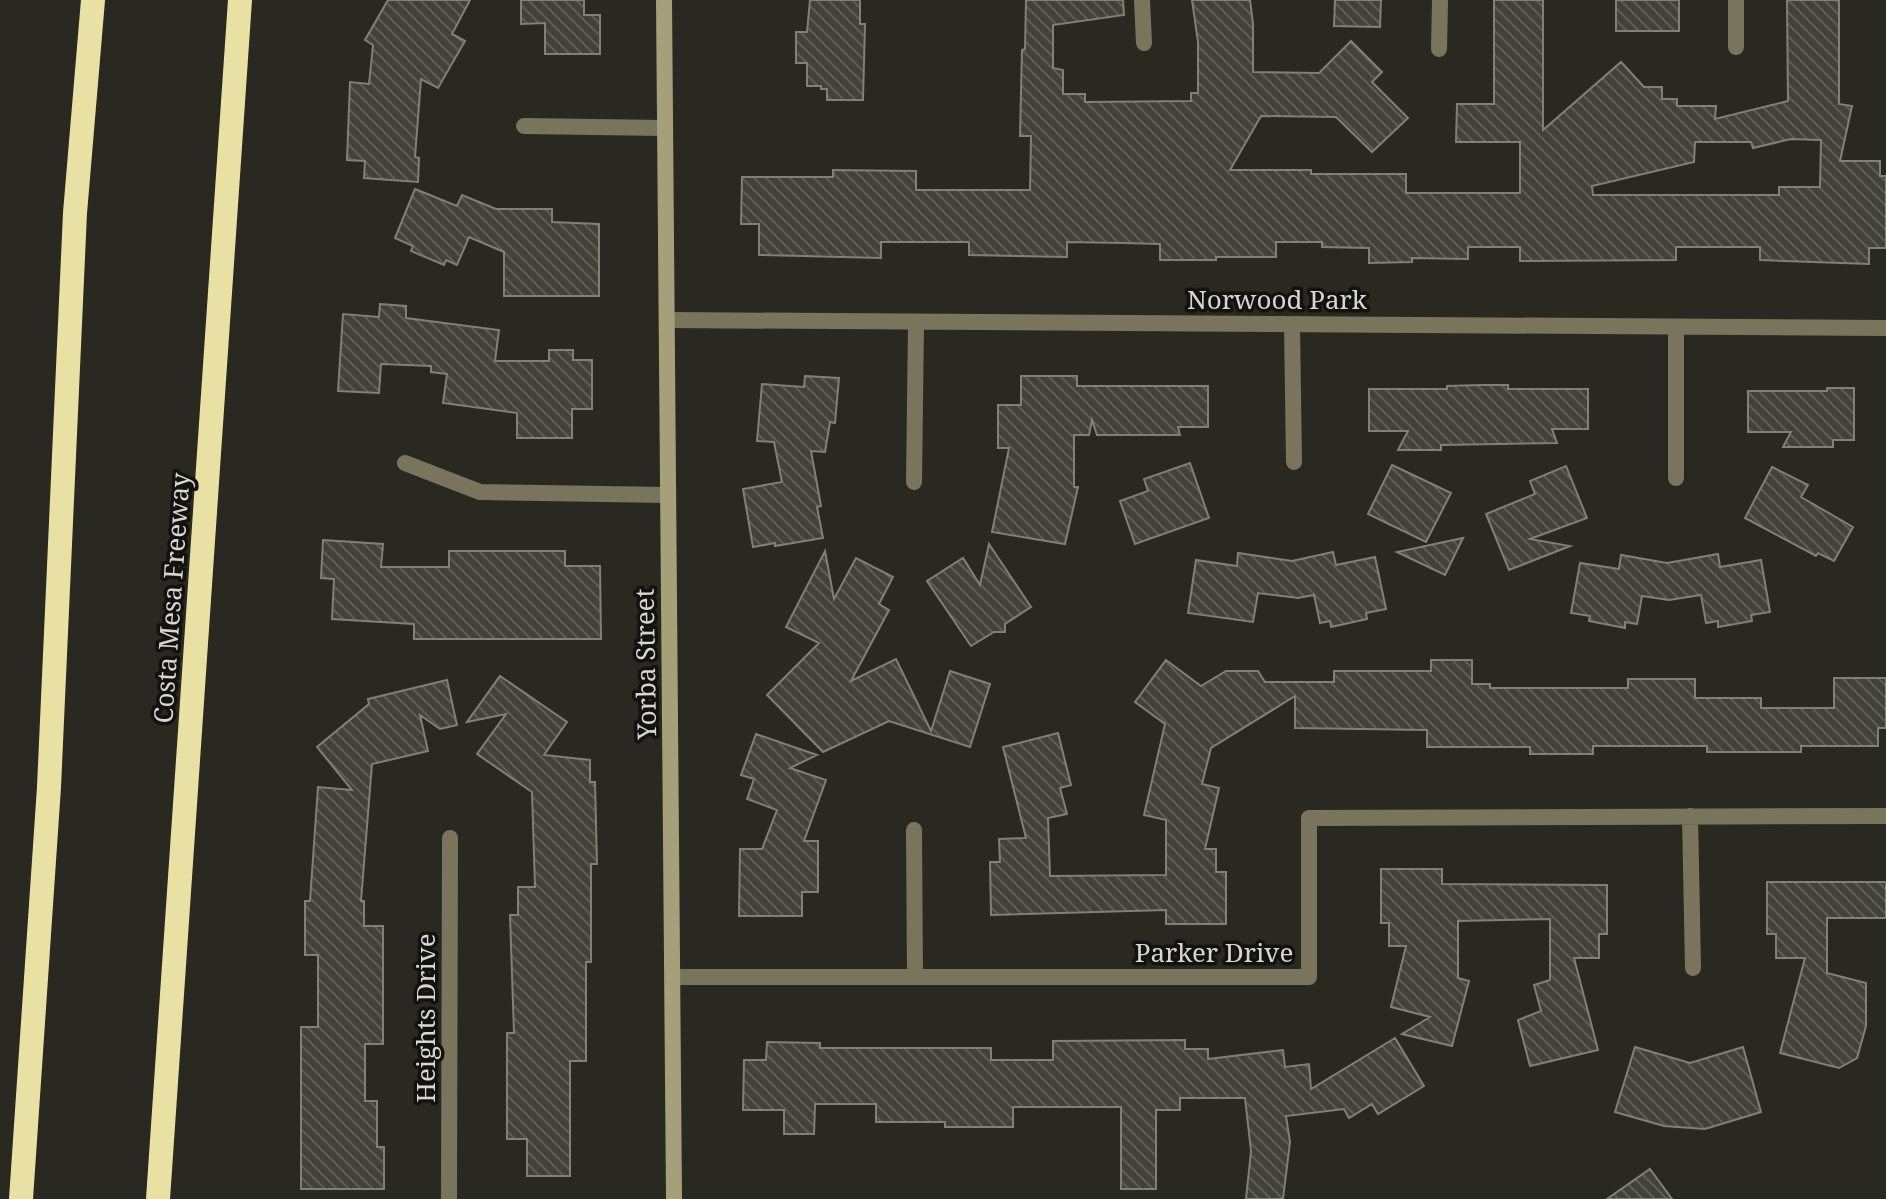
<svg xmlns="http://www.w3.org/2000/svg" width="1886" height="1199" font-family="'Noto Serif',serif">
<defs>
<pattern id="building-back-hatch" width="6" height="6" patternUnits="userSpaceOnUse" patternTransform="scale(2)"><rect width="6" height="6" fill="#434239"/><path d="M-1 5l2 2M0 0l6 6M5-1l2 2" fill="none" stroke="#5d5d55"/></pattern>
</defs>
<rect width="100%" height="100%" fill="#2a2921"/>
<path fill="url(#building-back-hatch)" stroke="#818077" stroke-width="2" fill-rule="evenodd" d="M 388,0 L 470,0 L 452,34 L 465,41 L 438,88 L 421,79 L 415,157 L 419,158 L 418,182 L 364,178 L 365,161 L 347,160 L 350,82 L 369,84 L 373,45 L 365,40 Z
M 521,0 L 584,0 L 584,15 L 600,15 L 600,54 L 545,54 L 545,23 L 521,24 Z
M 810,0 L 860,0 L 860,24 L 865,24 L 863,100 L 827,100 L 827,89 L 821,89 L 821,86 L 807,86 L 807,63 L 796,63 L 796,32 L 807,32 Z
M 1026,0 L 1123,0 L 1124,15 L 1053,25 L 1053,68 L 1063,70 L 1063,94 L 1085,94 L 1085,102 L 1191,101 L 1191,93 L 1198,93 L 1198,42 L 1192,0 L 1250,0 L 1253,24 L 1253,72 L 1319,73 L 1351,41 L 1382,72 L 1372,82 L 1408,118 L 1372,152 L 1336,117 L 1261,116 L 1230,170 L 1311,170 L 1311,174 L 1406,174 L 1406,193 L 1520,193 L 1520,142 L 1456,142 L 1457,104 L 1494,104 L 1494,0 L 1543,0 L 1543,130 L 1621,62 L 1644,87 L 1662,87 L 1662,99 L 1677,99 L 1677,106 L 1716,106 L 1715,119 L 1788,101 L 1787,0 L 1839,0 L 1839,104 L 1852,106 L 1840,161 L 1880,161 L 1880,176 L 1886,176 L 1886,248 L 1869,248 L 1869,264 L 1760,260 L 1760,247 L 1676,247 L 1676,260 L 1520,261 L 1520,247 L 1468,247 L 1468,259 L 1412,258 L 1412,262 L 1369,263 L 1369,248 L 1322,247 L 1322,242 L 1276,242 L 1276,257 L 1216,257 L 1216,260 L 1160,260 L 1160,244 L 1123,243 L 1067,242 L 1067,257 L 969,255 L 969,242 L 881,242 L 881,258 L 759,255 L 759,224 L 741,224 L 742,177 L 833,177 L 833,170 L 916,171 L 916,190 L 1030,190 L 1031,136 L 1020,136 L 1022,50 L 1025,49 ZM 1791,139 L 1821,140 L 1820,187 L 1779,187 L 1779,195 L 1593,195 L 1592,186 L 1694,162 L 1695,142 L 1751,142 L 1753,148 Z
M 1335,0 L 1381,0 L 1380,27 L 1334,26 Z
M 1616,0 L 1679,0 L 1679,31 L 1616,31 Z
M 415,189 L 457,206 L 462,195 L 496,209 L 552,209 L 552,222 L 599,224 L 599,296 L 504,296 L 504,252 L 469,237 L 457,265 L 446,260 L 444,265 L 411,251 L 413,246 L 395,238 Z
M 380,304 L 406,306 L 406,318 L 499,330 L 495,361 L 549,361 L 549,350 L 573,350 L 573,360 L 592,360 L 592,409 L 572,409 L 572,438 L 517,438 L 517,413 L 443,403 L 447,374 L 431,372 L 431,366 L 381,364 L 379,393 L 338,391 L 343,314 L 379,317 Z
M 805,376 L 839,378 L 835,423 L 830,422 L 825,452 L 811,451 L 821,506 L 817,507 L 823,538 L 775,546 L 775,543 L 753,547 L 743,489 L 782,482 L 774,442 L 757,441 L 762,384 L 804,387 Z
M 1021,376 L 1077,376 L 1077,386 L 1208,386 L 1208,427 L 1178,427 L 1180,435 L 1097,435 L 1092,420 L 1089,435 L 1074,435 L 1074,487 L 1078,487 L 1065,544 L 992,532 L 1009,448 L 998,448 L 998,405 L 1021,405 Z
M 1482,385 L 1508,385 L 1508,389 L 1588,389 L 1588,429 L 1552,429 L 1557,443 L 1441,445 L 1441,450 L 1398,450 L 1408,431 L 1369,431 L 1369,389 L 1447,389 L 1447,386 Z
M 1827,388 L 1854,388 L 1854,440 L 1833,440 L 1833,447 L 1783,447 L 1791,432 L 1748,432 L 1748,391 L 1827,391 Z
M 1190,463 L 1209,518 L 1135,544 L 1120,501 L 1148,491 L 1144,479 Z
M 1392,465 L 1451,493 L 1426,542 L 1368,514 Z
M 1566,466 L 1587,518 L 1530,539 L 1570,546 L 1509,570 L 1486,514 L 1535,494 L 1530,481 Z
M 1772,467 L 1808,485 L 1801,497 L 1853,527 L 1834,561 L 1818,553 L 1816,556 L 1745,518 Z
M 1463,538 L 1445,575 L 1397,552 Z
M 323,540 L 383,544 L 381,567 L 449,567 L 449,551 L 565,551 L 565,566 L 600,566 L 601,639 L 414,639 L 414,624 L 332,619 L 334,579 L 321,578 Z
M 989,544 L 1031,607 L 1005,624 L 1005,632 L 994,632 L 971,646 L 927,581 L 963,558 L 980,585 Z
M 825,551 L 834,599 L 856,558 L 893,577 L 879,604 L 889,610 L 851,681 L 896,659 L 931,731 L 950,671 L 990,684 L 970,747 L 889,721 L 823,752 L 767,695 L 819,643 L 786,627 Z
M 1333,552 L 1336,565 L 1375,557 L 1386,609 L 1366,613 L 1367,619 L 1331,627 L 1330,621 L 1320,623 L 1314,595 L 1298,598 L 1258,593 L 1253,622 L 1188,613 L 1196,560 L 1237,566 L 1238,553 L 1292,561 Z
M 1718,554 L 1720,567 L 1761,560 L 1770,612 L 1751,615 L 1752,621 L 1718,627 L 1718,621 L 1706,623 L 1701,595 L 1669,600 L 1642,596 L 1637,624 L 1625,622 L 1625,628 L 1589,621 L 1590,616 L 1571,613 L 1580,563 L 1619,569 L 1621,555 L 1667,563 Z
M 1166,660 L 1201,686 L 1226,671 L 1258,671 L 1265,682 L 1334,682 L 1334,671 L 1431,671 L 1431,660 L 1472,660 L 1472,684 L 1490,684 L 1490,688 L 1628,688 L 1628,679 L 1695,679 L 1695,698 L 1761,698 L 1761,708 L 1834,708 L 1834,678 L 1886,678 L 1886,728 L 1878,728 L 1878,746 L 1801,746 L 1801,752 L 1707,752 L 1707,746 L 1593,746 L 1593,754 L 1530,754 L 1530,747 L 1427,747 L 1427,730 L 1295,728 L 1295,696 L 1211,748 L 1202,784 L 1219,788 L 1205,849 L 1216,849 L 1216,872 L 1226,872 L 1226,924 L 1166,924 L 1166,910 L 991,915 L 990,862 L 1000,862 L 999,839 L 1026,838 L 1003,747 L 1058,733 L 1071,785 L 1060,788 L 1067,814 L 1048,818 L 1050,876 L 1166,875 L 1166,820 L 1144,815 L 1165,724 L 1135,702 Z
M 500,676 L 567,722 L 544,755 L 590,760 L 590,782 L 595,782 L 597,864 L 591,864 L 591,962 L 586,962 L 586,1061 L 570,1061 L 570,1176 L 527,1176 L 527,1139 L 507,1139 L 507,1033 L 514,1033 L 510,915 L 518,915 L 518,887 L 535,887 L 532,792 L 477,754 L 506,714 L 467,722 Z
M 447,680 L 457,725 L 440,729 L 420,715 L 428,751 L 372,764 L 361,901 L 364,901 L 364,926 L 383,926 L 383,1044 L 365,1044 L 365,1101 L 377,1101 L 377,1147 L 384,1147 L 384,1189 L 301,1189 L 301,1027 L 318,1027 L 318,955 L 305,955 L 305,901 L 310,901 L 318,787 L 352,790 L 317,747 L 369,704 L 368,699 Z
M 756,734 L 817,755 L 790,768 L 826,780 L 804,841 L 818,841 L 818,892 L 802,892 L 802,916 L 739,916 L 740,849 L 762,849 L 777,810 L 747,799 L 754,779 L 741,775 Z
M 1381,869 L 1442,869 L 1442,884 L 1607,885 L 1607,934 L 1599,934 L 1599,958 L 1574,958 L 1598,1050 L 1530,1066 L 1518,1020 L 1541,1011 L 1534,985 L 1550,980 L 1550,919 L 1458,921 L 1458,978 L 1469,981 L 1452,1046 L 1402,1034 L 1430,1017 L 1391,1007 L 1406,946 L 1389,946 L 1389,923 L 1381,923 Z
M 1767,882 L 1886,882 L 1886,918 L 1827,918 L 1827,973 L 1866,983 L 1866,1026 L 1857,1058 L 1839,1068 L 1780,1053 L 1805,958 L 1776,958 L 1776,934 L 1767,934 Z
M 1395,1038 L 1424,1086 L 1378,1114 L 1372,1104 L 1349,1118 L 1344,1109 L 1286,1116 L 1290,1142 L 1283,1199 L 1246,1199 L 1251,1151 L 1245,1098 L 1180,1098 L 1180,1110 L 1156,1110 L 1156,1189 L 1121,1189 L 1121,1107 L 1013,1107 L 1013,1127 L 945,1127 L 945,1122 L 876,1122 L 876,1104 L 815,1104 L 814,1134 L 784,1134 L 784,1110 L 743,1110 L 744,1060 L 766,1060 L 767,1042 L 820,1043 L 820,1048 L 991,1048 L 991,1060 L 1053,1060 L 1053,1041 L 1185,1040 L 1185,1049 L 1208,1049 L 1208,1059 L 1283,1050 L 1285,1067 L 1309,1064 L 1311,1089 Z
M 1635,1047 L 1690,1063 L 1743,1047 L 1761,1112 L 1705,1129 L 1664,1126 L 1615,1112 Z
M 1650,1169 L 1672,1199 L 1607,1199 Z"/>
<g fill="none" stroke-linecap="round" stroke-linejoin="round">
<path stroke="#79755d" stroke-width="16" d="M 1142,0 L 1144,43
M 1736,47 L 1736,0
M 1439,49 L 1440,0
M 524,126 L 665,128
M 667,320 L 1886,328
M 1292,324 L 1294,462
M 1676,327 L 1676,478
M 405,463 L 480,492 L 668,495
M 914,482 L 916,323
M 1690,816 L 1693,968
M 914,830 L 915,977
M 673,977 L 1309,977 L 1309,818 L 1886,816
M 449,1199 L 450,838"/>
<path stroke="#a6a07a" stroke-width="16" d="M 664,0 L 674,1199"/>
<path stroke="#e9e0a4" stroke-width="24" d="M 21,1199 L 49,787 L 75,213 L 93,0
M 158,1199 L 240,0"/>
</g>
<g text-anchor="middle" stroke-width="7" stroke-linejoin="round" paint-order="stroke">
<g font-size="26" fill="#d7d6d1" stroke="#12120e">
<text x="1277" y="309">Norwood Park</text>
<text transform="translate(172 598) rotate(-86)" y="9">Costa Mesa Freeway</text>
<text transform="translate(646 664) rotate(-91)" y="9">Yorba Street</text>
<text x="1214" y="962">Parker Drive</text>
<text transform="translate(426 1018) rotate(-90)" y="9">Heights Drive</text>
</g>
</g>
</svg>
